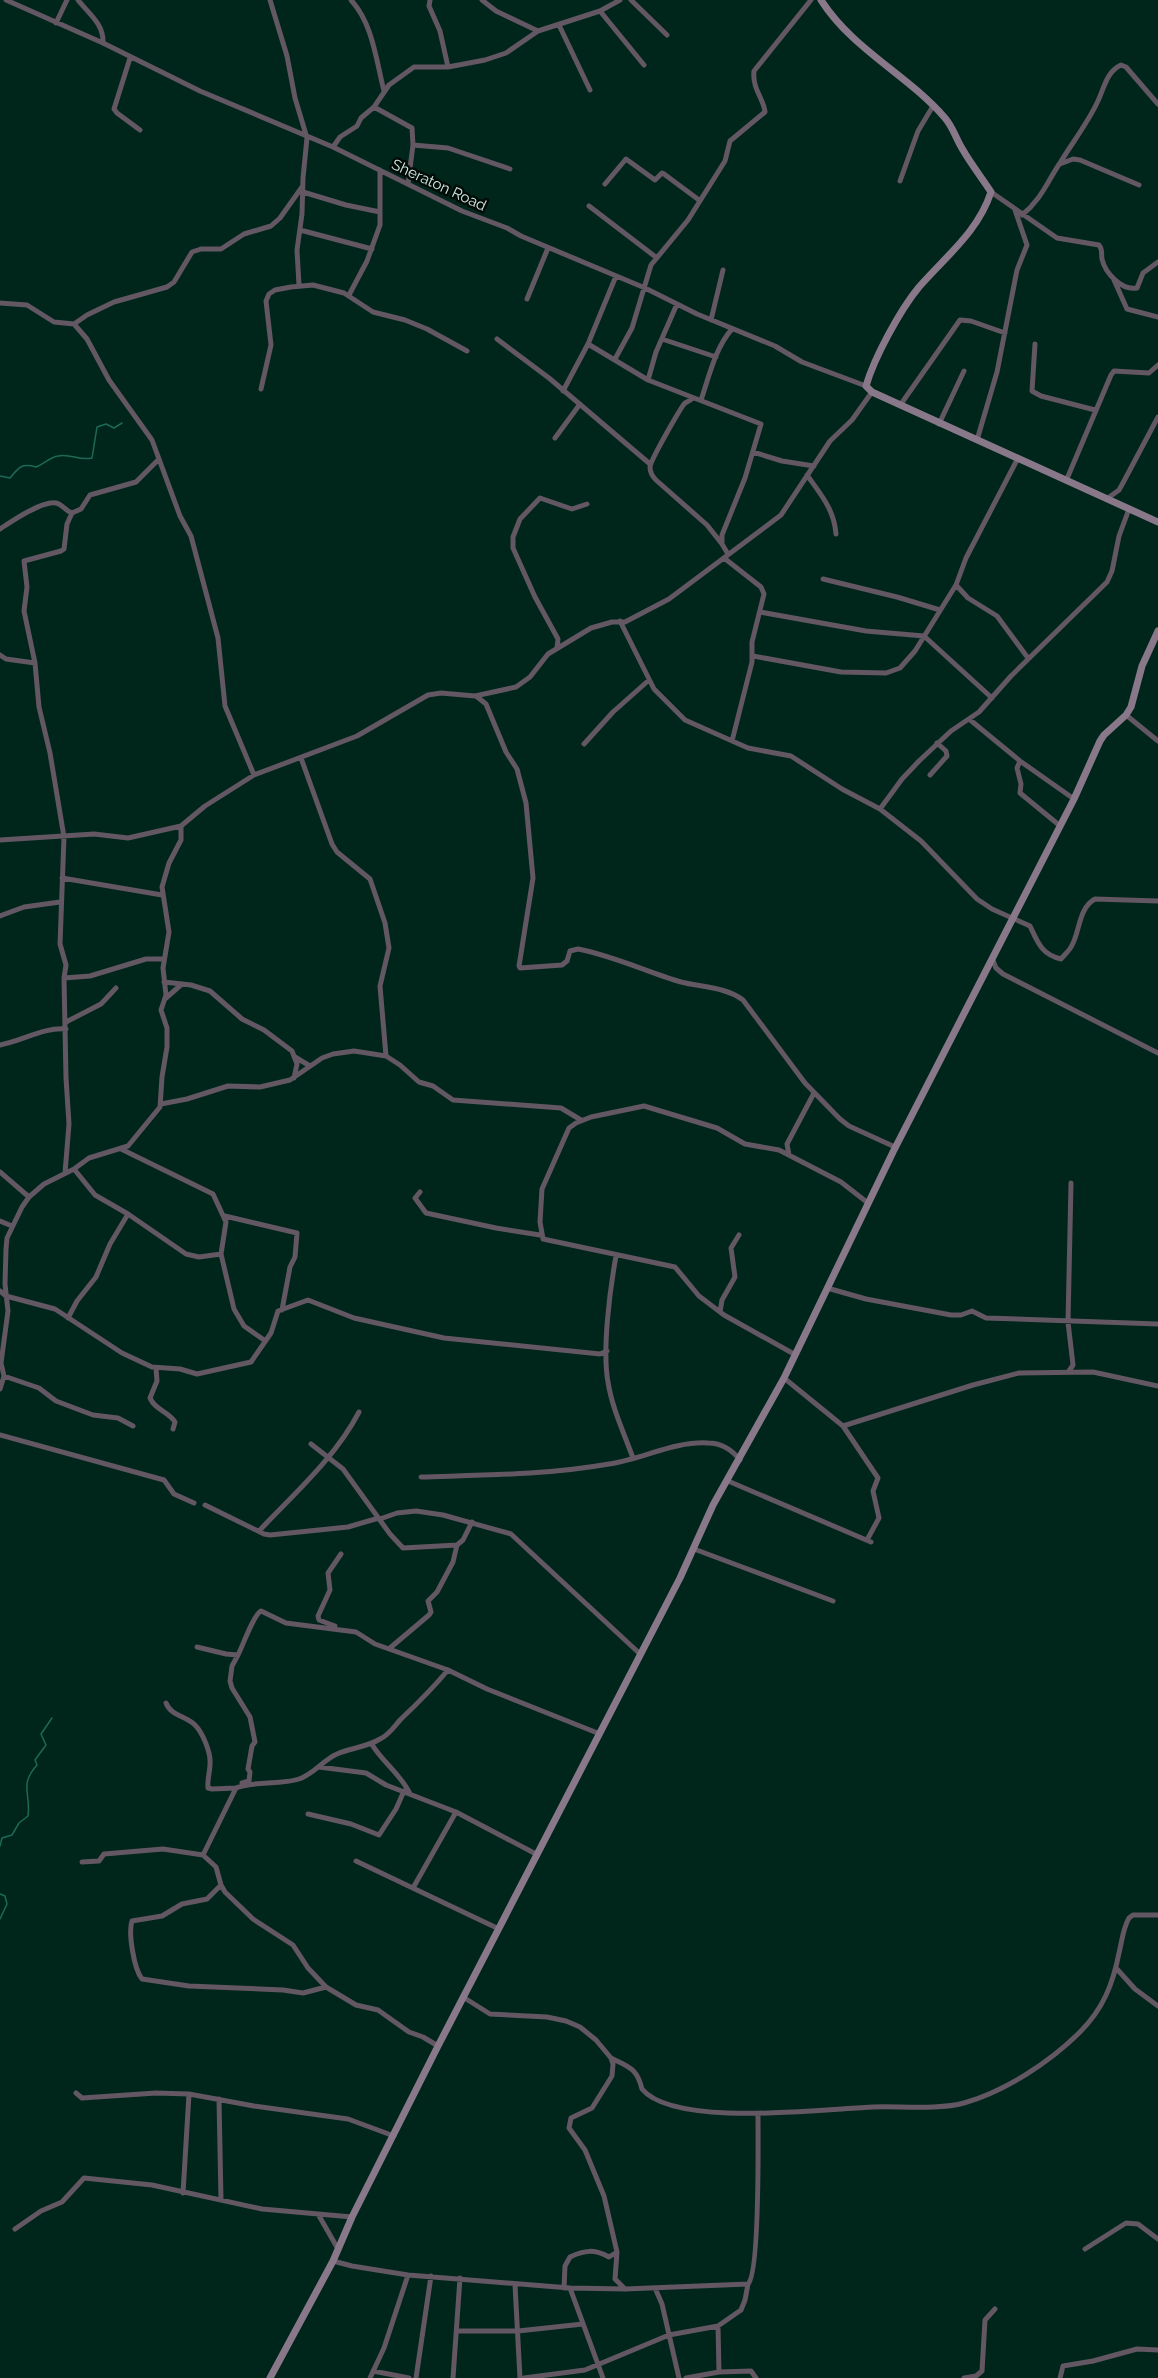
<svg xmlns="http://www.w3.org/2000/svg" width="1158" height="2378" font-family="Raleway,sans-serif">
<rect width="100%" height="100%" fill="#00251b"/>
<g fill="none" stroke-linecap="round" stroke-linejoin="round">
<path stroke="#1c6a55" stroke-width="1.5" d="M 0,476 L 10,478 C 19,467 22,463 36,467 C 44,464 50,457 58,456 C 70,453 79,461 92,458 L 97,427 L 106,424 L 114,428 L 122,423
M 0,1846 L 2,1838 L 12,1835 L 19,1823 L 28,1816 C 31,1793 19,1785 37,1765 L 35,1760 L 46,1745 L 41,1734 L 52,1718
M 0,1894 L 5,1896 L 7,1904 L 0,1919"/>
<path stroke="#625762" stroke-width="5" d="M 6,0 L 103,43 L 200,91 L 333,147 L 462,211 L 507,228 L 521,236 L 645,288 L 697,314 L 775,346 L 802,362 L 866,386
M 78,0 C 89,14 104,24 103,43
M 270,0 L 287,56 L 295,98 L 307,138 L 303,178 L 302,214 L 297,250 L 299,285
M 351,0 C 373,24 376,60 384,91
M 430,0 L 429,6 L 440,31 L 448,67
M 482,0 L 496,11 L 538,31
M 631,0 L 667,35
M 600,11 L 644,65
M 56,23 L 67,0
M 559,25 L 590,90
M 130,58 L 114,109 L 117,113 L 140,130
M 374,107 L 412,128 L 413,145 L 408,184
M 413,145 L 448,148 L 510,169
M 333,147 L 340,137 L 357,126 L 361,118 L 374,107 L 389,85 L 414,67 L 448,67 L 485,60 L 506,53 L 538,31 L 600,11 L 620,0
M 1060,164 L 1073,159 L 1080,160 L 1139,185
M 900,181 L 918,131 L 933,106
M 605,184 L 626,159 L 655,180 L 662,173 L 664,174 L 699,200
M 303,192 L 346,205 L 380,212
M 991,192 L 1057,238 L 1099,245 C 1103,250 1101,253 1102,259 C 1105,273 1122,291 1137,288 L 1143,273 L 1158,262
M 589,206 L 657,258
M 1022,215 C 1041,200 1047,182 1060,163 C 1072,143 1087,124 1097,103 C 1104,89 1106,72 1121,65 L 1126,67 L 1158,104
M 300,230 L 372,249
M 1114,280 L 1127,309 L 1158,317
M 349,295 L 367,261 L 380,225 L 380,170
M 527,299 L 548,248
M 0,303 L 27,305 L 54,322 L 74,324 L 87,339 L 109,380 L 152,440 L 180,516 L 191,536 L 218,638 L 225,706 L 254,775
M 677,304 L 656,352 L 648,380 L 761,424 L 745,478 L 722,535 L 722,544 L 728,554
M 711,320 L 723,270
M 74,324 L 87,315 L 114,302 L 167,287 L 174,282 L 192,252 L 201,249 L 221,249 L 244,234 L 271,226 L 280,218 L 302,187
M 497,339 L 549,378 L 650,464
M 662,339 L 716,357
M 588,344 L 616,276
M 1035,344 L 1032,391 L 1041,396 L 1095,410
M 615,359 L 632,328 L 651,265 L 688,220 L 725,161 L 730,141 L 765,112 C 764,99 752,89 754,71 L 811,0
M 261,389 L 271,345 L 266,301 L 269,294 L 275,290 L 291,287 L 313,285 L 344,293 L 373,312 L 405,320 L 427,329 L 467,351
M 563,391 L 588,344 L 648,380
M 693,398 C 693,399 685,403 685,403 C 681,407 650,461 650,467 C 650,473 652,476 656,480 L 707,525 L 722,544
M 701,400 C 709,377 715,348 732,329
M 901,404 L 960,320 L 971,321 L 1005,333
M 939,424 L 964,371
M 555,438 L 580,404
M 977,440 L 997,372 L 1017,270 L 1027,245 L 1015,210
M 753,452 L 782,461 L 814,466
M 807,475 C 821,495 834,509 836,534
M 1066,481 L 1111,375 L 1114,371 L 1149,373 L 1158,365
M 1108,498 L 1119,490 L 1124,481 L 1158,417
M 0,529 C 12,521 41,501 56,503 C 62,504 66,511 72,513
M 724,558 L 761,587 L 764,594 L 752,642 L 752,662 L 732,741
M 823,579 L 897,597 L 940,610
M 956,585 L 968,598 L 997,616 L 1028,658
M 760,612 L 866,631 L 924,636 L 992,698
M 620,621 L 654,689 L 685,720 L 748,748 L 791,756 L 842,789 L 880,809 L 921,841 L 977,899 L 992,909 L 1030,926 C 1038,943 1042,955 1061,959 C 1064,955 1069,951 1071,947 C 1080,933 1078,908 1095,899 L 1158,901
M 557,648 L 558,639 L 535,597 L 513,548 L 513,537 L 520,519 L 540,498 L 572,509 L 587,504
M 0,655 L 6,659 L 35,663
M 753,656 L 841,672 L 886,673 L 900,668 L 915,651 L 956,585 L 966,558 L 1018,458
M 476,696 L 486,704 L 506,752 L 517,769 L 526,803 L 533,878 L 519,966 L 520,968 L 562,965 L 567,961 L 570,951 L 578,949 C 614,956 647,972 681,982 C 701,987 726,987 743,1000 L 805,1083 L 840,1119 L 849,1126 L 895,1147
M 1126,715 L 1158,741
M 969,719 L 1020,761 L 1074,799
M 584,744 L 613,712 L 649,680
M 301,758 L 332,844 L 337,852 L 370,879 L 385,923 L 389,948 L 380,986 L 386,1056
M 1020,761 L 1017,768 L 1021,784 L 1020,793 L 1059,825
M 930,775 L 947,756 L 946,751 L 937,743
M 880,809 L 902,779 L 919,761 L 951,731 L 979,712 L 1011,676 L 1107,582 L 1112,571 L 1119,536 L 1129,509
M 0,840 L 94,834 L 128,838 L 181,826
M 62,878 L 162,895
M 0,916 L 24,907 L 60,902
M 992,958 L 996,968 L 1003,974 L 1158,1053
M 64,978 L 90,976 L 146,959 L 164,959
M 164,982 L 191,985 L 210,991 L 242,1019 L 264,1030 L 292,1051 L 297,1064 L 294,1078
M 166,998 L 182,984
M 66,1022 L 101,1004 L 116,988
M 0,1045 C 22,1041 44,1027 66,1029
M 295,1057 L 310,1066
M 161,1104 L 187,1099 L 228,1086 L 260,1087 L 290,1080 L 322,1058 L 333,1054 L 354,1051 L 386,1056 L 400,1065 L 419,1082 L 433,1086 L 453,1100 L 561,1108 L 581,1120
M 121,1149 L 213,1194 L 226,1222 L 221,1254 L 234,1309 L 244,1326 L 264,1340
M 789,1155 L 787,1144 L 814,1093
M 74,1169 L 95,1195 L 128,1214 L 186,1254 L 199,1257 L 221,1254
M 0,1172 L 29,1197
M 65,1173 L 69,1124 L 66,1078 L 64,978 L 66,965 L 60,944 L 64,837 L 50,753 L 39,707 L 35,663 L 24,611 L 27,587 L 24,561 L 61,551 L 64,549 L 67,524 L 72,513 L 81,509 L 90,495 L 136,482 L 159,459
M 420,1192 L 415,1198 L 426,1213 L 496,1228 L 540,1235
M 225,1216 L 297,1233 L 295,1257 L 290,1267 L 282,1310
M 0,1221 L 12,1226
M 616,1256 C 610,1289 602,1350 608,1382 C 612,1408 624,1433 633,1458
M 827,1288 L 866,1299 L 951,1315 L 961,1315 L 972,1311 L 986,1318 L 1158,1324
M 0,1291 L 6,1296 L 55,1309 L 122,1353 L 152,1367 L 180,1369 L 197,1374 L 251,1362 L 271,1333 L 278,1311 L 308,1300 L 354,1318 L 444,1338 L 600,1354 L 607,1351
M 720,1312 L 722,1300 L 735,1277 L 731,1248 L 739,1235
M 68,1318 L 77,1301 L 96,1277 L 110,1244 L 128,1214
M 794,1354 L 724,1315 L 699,1296 L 675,1267 L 543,1239 L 540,1222 L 542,1189 L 569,1128 L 576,1123 L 591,1117 L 644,1106 L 717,1128 L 745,1144 L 779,1150 L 841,1182 L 868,1203
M 156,1368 L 157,1381 L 150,1398 C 155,1410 168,1411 175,1422 L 173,1429
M 1069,1371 L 1073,1365 L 1068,1322 L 1071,1183
M 4,1376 L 39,1388 L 56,1401 L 93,1415 L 118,1418 L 133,1426
M 784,1378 L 843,1426 L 878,1478 L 873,1491 L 879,1518 L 867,1540
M 0,1389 L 4,1376 L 1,1363 L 8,1311 L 5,1284 L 6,1249 L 7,1238 L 22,1207 L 29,1197 L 44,1184 L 74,1169 L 89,1158 L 128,1146 L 160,1107 L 162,1077 L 167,1047 L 167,1028 L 161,1010 L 166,995 L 163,968 L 169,932 L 162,887 L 169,863 L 181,840 L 181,826 L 205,806 L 254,775 L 357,736 L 428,695 L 441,693 L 475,696 L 516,687 L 530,677 L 548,654 L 591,628 L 612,622 L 625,622 L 669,599 L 781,515 L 830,441 L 852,420 L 872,392
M 843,1426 L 973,1385 L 1019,1373 L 1093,1372 L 1158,1386
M 0,1435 L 164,1480 L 174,1494 L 194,1503
M 311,1444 L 343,1469 L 390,1534 L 403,1548 L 457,1545
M 421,1477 C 484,1475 547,1475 609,1464 C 642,1459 675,1441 708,1443 C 721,1443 732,1450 740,1460
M 728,1481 L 871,1542
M 205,1505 L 264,1534 L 270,1535 L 348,1527 L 379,1518
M 380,1519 L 397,1513 L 416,1511 L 443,1515 L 511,1534 L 639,1653
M 259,1531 C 294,1494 335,1458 359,1412
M 694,1549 L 833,1601
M 335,1626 L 319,1620 L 318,1616 L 330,1590 L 328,1573 L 341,1554
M 197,1647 L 226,1654 L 238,1655 C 243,1645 254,1614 261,1611 L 286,1623 L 356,1632 L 375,1644 L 448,1670 L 487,1689 L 600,1734
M 390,1648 L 429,1615 L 431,1612 L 428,1601 L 437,1592 L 453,1562 L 457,1545 L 463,1540 L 472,1522
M 238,1655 L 232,1666 L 230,1681 L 232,1688 L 250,1717 L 255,1742 L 252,1746 L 248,1769 L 250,1772 L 249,1781 L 242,1783
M 166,1703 C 171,1716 186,1716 195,1725 C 203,1733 211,1753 210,1764 C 210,1772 207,1780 208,1788 L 212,1789 L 236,1788
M 371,1743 C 382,1762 401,1774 410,1794
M 319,1767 L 366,1773 L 386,1785 L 456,1812 L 536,1854
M 308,1814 L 351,1824 L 379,1835 L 396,1809 L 404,1791
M 203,1855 L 236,1788 C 250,1781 282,1785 299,1779 C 314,1774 323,1760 337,1754 C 351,1748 367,1747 380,1739 C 389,1735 394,1727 400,1720 C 417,1704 433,1688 448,1670
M 356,1861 L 499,1929
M 82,1862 L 99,1861 L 104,1854 L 163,1849 L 203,1855 L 216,1867 L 221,1885 L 225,1892 L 253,1919 L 293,1945 L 308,1968 L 326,1987 L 356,2005 L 378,2010 L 409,2032 L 423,2037 L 438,2046
M 221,1885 L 207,1899 L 182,1904 L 162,1916 L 132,1921 C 128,1933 134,1969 142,1979 L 189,1986 L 283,1990 L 303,1993 L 326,1987
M 413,1888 L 456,1812
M 1116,1968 L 1135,1989 L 1158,2006
M 463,1997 L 490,2014 L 547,2017 L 566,2021 L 580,2027 L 596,2040 L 611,2058 L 613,2064 L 612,2076 L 592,2108 L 571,2118 L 569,2128 L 585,2150 L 604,2196 L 617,2252 L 615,2279 L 625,2289
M 611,2058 C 629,2067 637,2068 642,2089 C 674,2128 824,2109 873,2107 C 899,2106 939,2110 964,2103 C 1005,2091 1049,2063 1080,2032 C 1103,2009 1113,1984 1119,1953 C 1122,1941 1123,1928 1129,1918 L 1133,1915 L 1158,1915
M 76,2093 L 82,2098 L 156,2093 L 189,2094 L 254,2106 L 348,2119 L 394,2136
M 219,2099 L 221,2200
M 183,2193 L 189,2094
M 318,2214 L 338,2249
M 15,2229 L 41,2211 L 62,2202 L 84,2178 L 152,2185 L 262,2209 L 352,2217
M 1085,2249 L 1126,2223 L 1138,2224 L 1158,2239
M 333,2261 L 352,2266 L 408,2275 L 570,2288 L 625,2289 L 748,2284 C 760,2273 758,2138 758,2114
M 515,2285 L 520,2378
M 564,2288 L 565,2266 L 570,2257 C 585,2250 594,2249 609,2257 L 617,2252
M 570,2288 L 603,2378
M 655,2288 L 662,2304 L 679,2378
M 718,2326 L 719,2372
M 458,2331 L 518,2331 L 583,2324
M 373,2371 L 409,2378
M 370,2378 L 384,2348 L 408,2275
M 416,2378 L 431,2276
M 453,2378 L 460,2278
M 524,2378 L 585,2370 L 669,2335 L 718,2326 L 741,2310 L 745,2300 L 748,2284
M 686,2378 L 719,2372 L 751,2371 L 756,2378
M 964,2378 L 976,2376 L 982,2371 L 985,2320 L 995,2309
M 1060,2378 L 1063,2366 L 1093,2361 L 1137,2349 L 1158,2350"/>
<path stroke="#897889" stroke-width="7" d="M 821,0 C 853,50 907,74 945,118 C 953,127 956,139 963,150 C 971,164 982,178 991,192 C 978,232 946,256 919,287 C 900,310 874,358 866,386 L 872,392 L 1158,522
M 270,2378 L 333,2261 L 352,2217 L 438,2046 L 680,1578 L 713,1505 L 784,1378 L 893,1152 L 1074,799 L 1100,741 L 1104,735 L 1126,715 L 1131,707 L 1142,666 L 1158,631"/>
</g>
<g text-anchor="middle" stroke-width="5" stroke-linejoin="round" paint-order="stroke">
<g font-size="15" fill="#d6ebe3" stroke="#010b07">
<text transform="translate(439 185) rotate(25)" y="5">Sheraton Road</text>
</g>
</g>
</svg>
